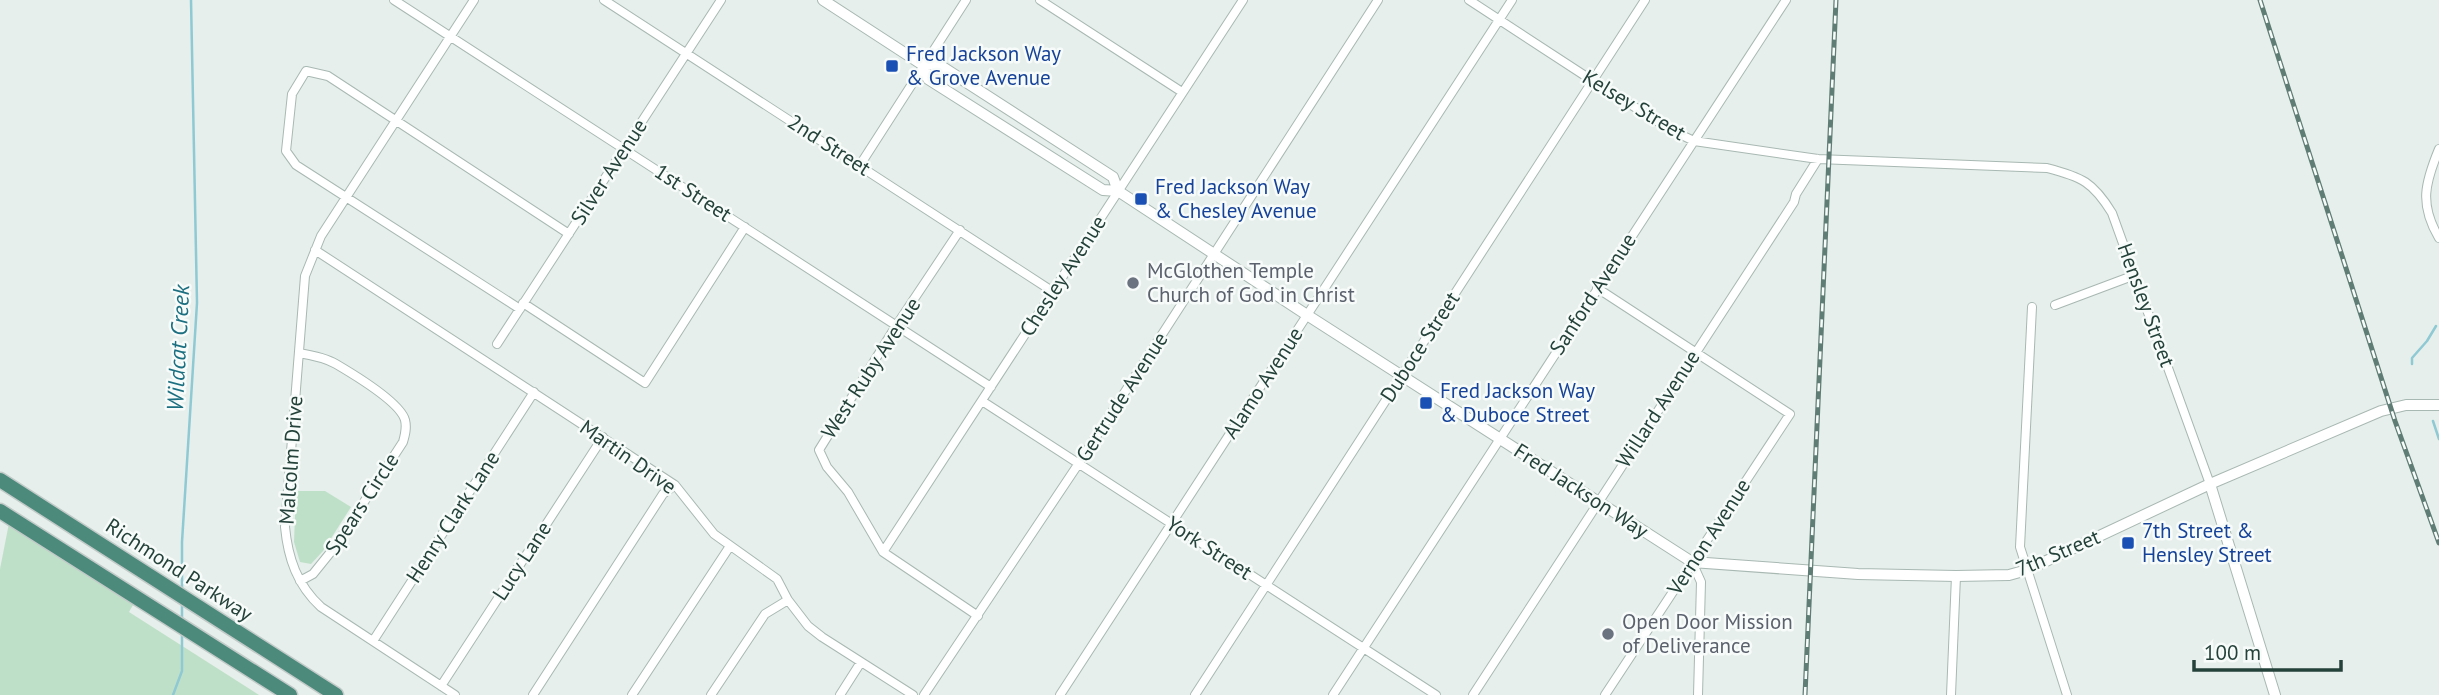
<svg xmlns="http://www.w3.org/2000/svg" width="2439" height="695" font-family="'PT Sans',sans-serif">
<rect width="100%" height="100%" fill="#e6efeb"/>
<path fill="#bfe0c8" d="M 296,491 L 325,491 L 351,507 L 323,551 L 311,564 L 300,562 L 294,542 Z
M 10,518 L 137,598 L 129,612 L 259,695 L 0,695 L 0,569 Z"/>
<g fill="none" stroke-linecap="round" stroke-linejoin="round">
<path stroke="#8ec9d4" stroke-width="2.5" d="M 2412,364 L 2412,358 L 2427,341 L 2436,326
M 2433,421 L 2439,439
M 182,591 L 182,542 L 197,303 L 191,0
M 182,619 L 182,601
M 173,695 L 182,671 L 182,633"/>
<g stroke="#a8b8b2" stroke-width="10">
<path id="minor" d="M 394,0 L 991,387
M 604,0 L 1052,291
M 1040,0 L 1182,92
M 1469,0 L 1593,81 L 1673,131 L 1694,141 L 1818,159 L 2047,168 C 2082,177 2093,182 2112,213 L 2210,484
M 2439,149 C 2425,183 2419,204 2439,238
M 860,165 L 966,0
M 960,230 L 896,326 L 819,450 L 827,467 L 848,492 L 883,552 L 978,616
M 315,250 L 675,485 L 714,534 L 777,579 L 788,600 L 808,626 L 822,637 L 913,695
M 1597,288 L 1790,414 L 1605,695
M 523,303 L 645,383 L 745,227
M 2055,305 L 2135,275
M 2032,307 L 2020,547 L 2067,695
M 520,309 L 296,165 L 286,151 L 292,94 L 306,71 L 328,76 L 569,234
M 497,344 L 721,0
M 299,353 C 311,355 326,358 336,364 C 353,374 400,402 405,420 C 407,428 405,435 403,442 L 334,548 L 313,574 L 300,581
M 982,401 L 1436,695
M 883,552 L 1243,0
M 1692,562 L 1701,582 L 1698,695
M 373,641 L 534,392
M 441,686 L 603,437
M 455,695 L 321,607 C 297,585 288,558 285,527 L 305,276 L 321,236 L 474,0
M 533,695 L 663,494 L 675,485
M 632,695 L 730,546
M 711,695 L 765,614 L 788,600
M 840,695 L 861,662
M 924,695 L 1079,463 L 1378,0
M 1060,695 L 1512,0
M 1195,695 L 1645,0
M 1333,695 L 1786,0
M 1473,695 L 1794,202 L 1796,194 L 1818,159
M 1951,695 L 1956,576"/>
</g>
<g stroke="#a8b8b2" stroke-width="12">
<path id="tertiary" d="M 823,0 L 923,65 L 938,64 L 1113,177 L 1118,191
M 923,65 L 928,79 L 1103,190 L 1118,191 L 1307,315 L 1692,562 L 1858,574 L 1956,576 L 2009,575 L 2027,570 L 2210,484 L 2381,411 L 2406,405 L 2439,405
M 2210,484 L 2275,695"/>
</g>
<g stroke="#c2cac8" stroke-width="17">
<path id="trunk" d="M 0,480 L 336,695
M 0,511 L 290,695"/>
</g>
<use href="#minor" stroke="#fff" stroke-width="8"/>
<use href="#tertiary" stroke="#fff" stroke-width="10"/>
<use href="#trunk" stroke="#4c8a7c" stroke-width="14"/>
<g stroke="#5f7d75" stroke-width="5">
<path id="rail" d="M 2260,0 L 2395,421 L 2439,543
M 1805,695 L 1836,0"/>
</g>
<use href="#rail" stroke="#f7fbf9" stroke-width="2.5" stroke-dasharray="8" stroke-linecap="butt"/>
</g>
<g fill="#1a4fb4" stroke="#f7fbf9" stroke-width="2.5">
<rect x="885" y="59" width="14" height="14" rx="3.5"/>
<rect x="1134" y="192" width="14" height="14" rx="3.5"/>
<rect x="1419" y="396" width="14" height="14" rx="3.5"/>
<rect x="2121" y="536" width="14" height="14" rx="3.5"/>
</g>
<g fill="#6b7280" stroke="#f7fbf9" stroke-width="2.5">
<circle cx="1133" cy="283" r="7"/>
<circle cx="1608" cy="634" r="7"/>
</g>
<g text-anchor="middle" stroke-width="5" stroke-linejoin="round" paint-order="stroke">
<g font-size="21" fill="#164399" stroke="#f7fbf9" text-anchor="start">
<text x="906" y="61">Fred Jackson Way<tspan x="906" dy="24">&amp; Grove Avenue</tspan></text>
<text x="1155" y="194">Fred Jackson Way<tspan x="1155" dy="24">&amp; Chesley Avenue</tspan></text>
<text x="1440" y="398">Fred Jackson Way<tspan x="1440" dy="24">&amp; Duboce Street</tspan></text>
<text x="2142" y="538">7th Street &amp;<tspan x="2142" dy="24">Hensley Street</tspan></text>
</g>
<g font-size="21" fill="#24423a" stroke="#f7fbf9">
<text transform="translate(1634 105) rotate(31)" y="7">Kelsey Street</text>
<text transform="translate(829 145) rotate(33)" y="7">2nd Street</text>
<text transform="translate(609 172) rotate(-57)" y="7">Silver Avenue</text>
<text transform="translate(693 193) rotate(33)" y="7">1st Street</text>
<text transform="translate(1063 276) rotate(-57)" y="7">Chesley Avenue</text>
<text transform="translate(1593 294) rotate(-57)" y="7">Sanford Avenue</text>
<text transform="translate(2146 305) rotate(70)" y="7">Hensley Street</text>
<text transform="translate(1420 347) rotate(-57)" y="7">Duboce Street</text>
<text transform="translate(871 368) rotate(-57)" y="7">West Ruby Avenue</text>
<text transform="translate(1263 383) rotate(-57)" y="7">Alamo Avenue</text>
<text transform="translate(1122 397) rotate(-57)" y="7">Gertrude Avenue</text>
<text transform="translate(1658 409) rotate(-57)" y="7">Willard Avenue</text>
<text transform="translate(628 457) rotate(35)" y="7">Martin Drive</text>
<text transform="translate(291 460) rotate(-86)" y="7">Malcolm Drive</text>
<text transform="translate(1581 491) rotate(33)" y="7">Fred Jackson Way</text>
<text transform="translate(362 504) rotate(-57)" y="7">Spears Circle</text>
<text transform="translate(453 517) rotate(-57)" y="7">Henry Clark Lane</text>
<text transform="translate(1709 537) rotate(-57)" y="7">Vernon Avenue</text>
<text transform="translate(1209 548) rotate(33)" y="7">York Street</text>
<text transform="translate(2058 553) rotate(-23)" y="7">7th Street</text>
<text transform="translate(522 561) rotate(-57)" y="7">Lucy Lane</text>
<text transform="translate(179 570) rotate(33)" y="7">Richmond Parkway</text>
</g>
<g font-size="21" fill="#5b616d" stroke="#f7fbf9" text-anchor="start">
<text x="1147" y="278">McGlothen Temple<tspan x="1147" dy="24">Church of God in Christ</tspan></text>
<text x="1622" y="629">Open Door Mission<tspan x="1622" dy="24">of Deliverance</tspan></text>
</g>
<g font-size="23" font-style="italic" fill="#1c6f80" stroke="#f7fbf9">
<text transform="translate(178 348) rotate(-87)" y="8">Wildcat Creek</text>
</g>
</g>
<path d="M2194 660v10h147v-10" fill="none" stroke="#24423a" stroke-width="3.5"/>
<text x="2204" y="660" font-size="21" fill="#24423a" stroke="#f7fbf9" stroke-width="5" paint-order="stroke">100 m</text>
</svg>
